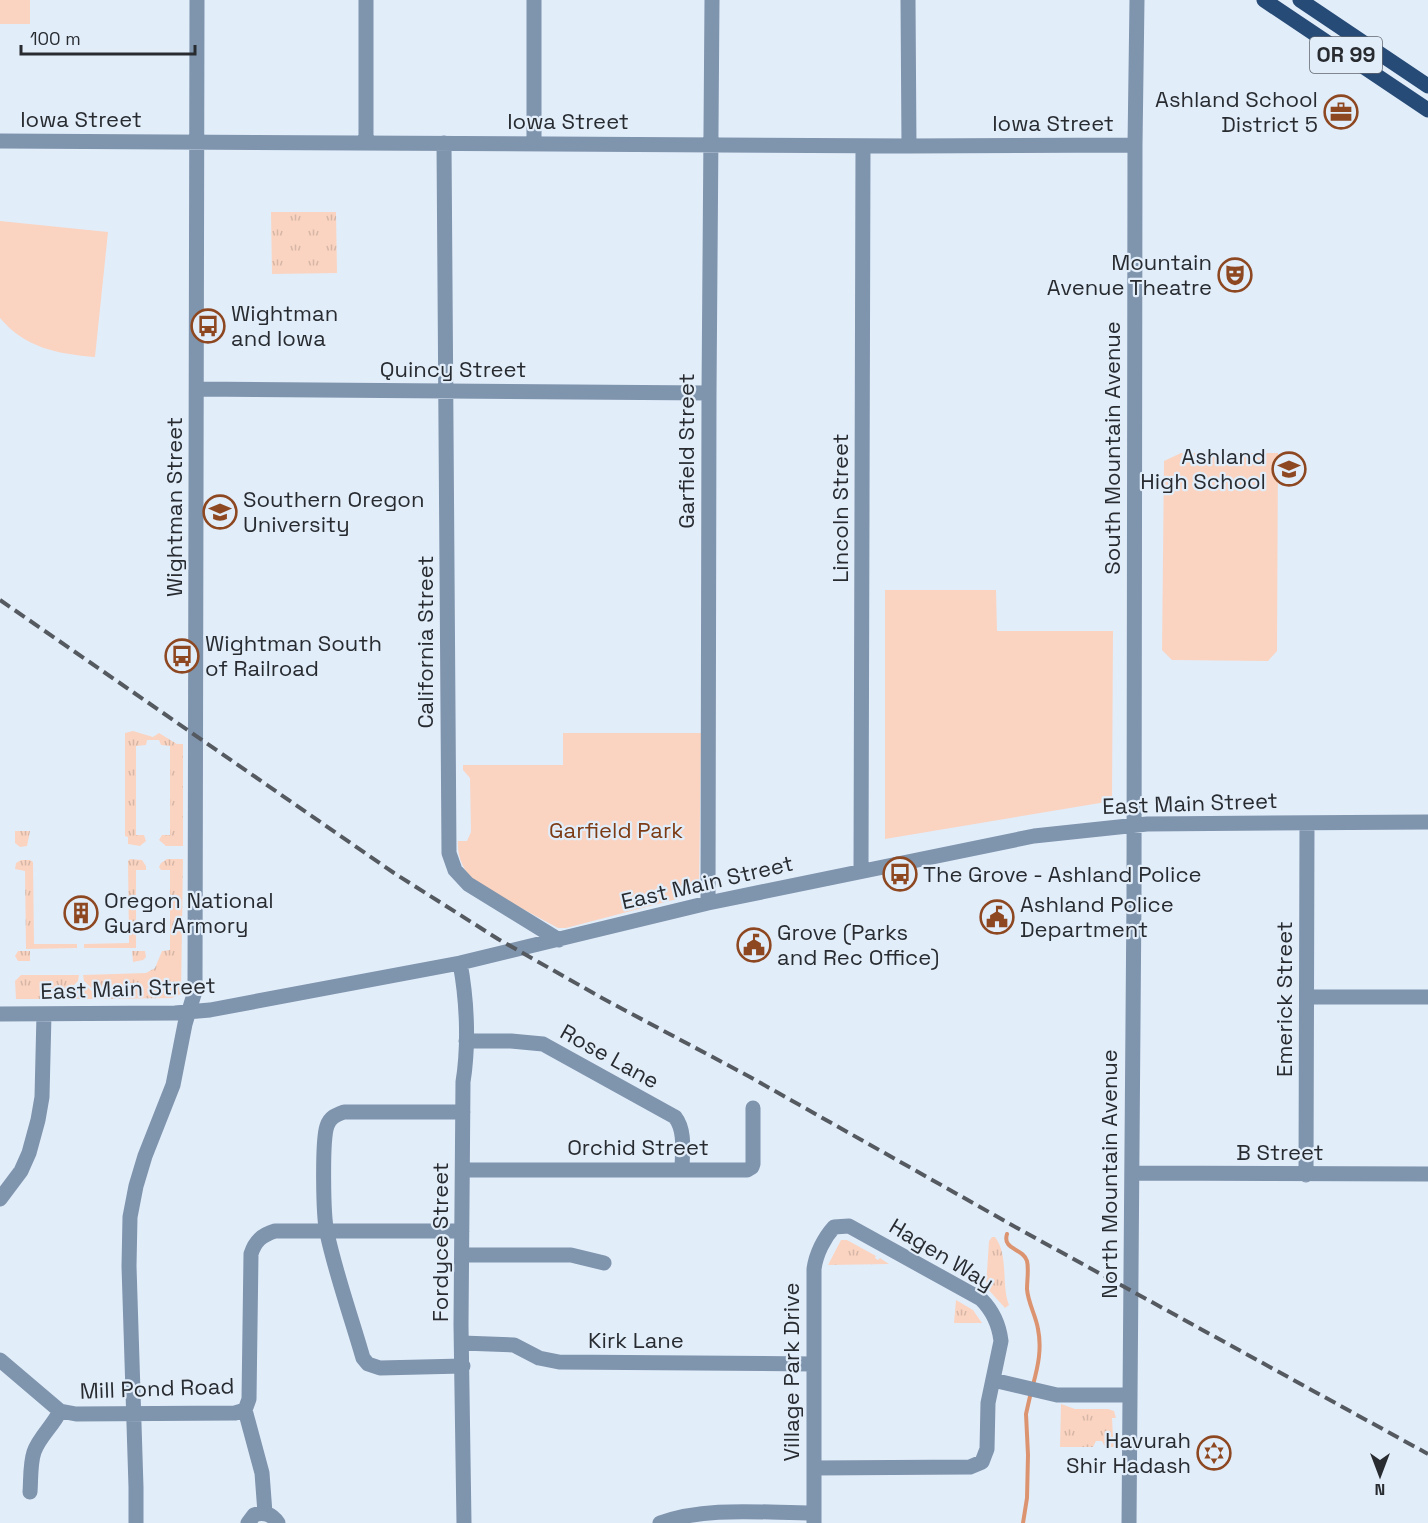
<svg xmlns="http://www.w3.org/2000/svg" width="1428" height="1523" font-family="'Space Grotesk',sans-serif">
<defs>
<pattern id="grass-tufts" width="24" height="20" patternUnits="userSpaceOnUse" patternTransform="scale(1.5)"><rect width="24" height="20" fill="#fad4c1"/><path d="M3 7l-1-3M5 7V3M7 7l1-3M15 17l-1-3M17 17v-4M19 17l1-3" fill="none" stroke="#d6b6a6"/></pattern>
</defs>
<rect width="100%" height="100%" fill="#e2edfa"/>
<path fill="url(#grass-tufts)" d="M 271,212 L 336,212 L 337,273 L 272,274 Z
M 133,731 L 153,737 L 159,733 L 177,744 L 183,744 L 183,846 L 166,846 L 159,840 L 162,835 L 170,835 L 170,746 L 161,745 L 159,740 L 147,740 L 146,745 L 136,746 L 136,835 L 144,835 L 146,841 L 140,846 L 128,844 L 128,837 L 125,836 L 125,733 Z
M 15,831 L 30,831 L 27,846 L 20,847 L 15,843 Z
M 130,859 L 142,860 L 146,866 L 146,870 L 136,870 L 136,948 L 84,948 L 84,944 L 129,943 L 128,861 Z
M 167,859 L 183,859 L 181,994 L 172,998 L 103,999 L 84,981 L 83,975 L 146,973 L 155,968 L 162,951 L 170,950 L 170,870 L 161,870 L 159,867 L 161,863 Z
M 21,860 L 30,860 L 33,862 L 34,944 L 77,944 L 77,948 L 26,949 L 25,871 L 15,869 L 16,863 Z
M 18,951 L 30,951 L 30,961 L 18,961 L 15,956 Z
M 132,951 L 145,951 L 146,957 L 143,960 L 133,962 Z
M 21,975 L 79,975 L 78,981 L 60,999 L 16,999 L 15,981 Z
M 79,983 L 86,985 L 99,999 L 66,999 Z
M 992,1237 L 995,1237 C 1009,1255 1001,1285 1009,1305 L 1005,1308 L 986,1287 L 989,1241 Z
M 841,1240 L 847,1240 L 876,1256 L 875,1258 L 878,1260 L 880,1258 L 889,1264 L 828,1265 Z
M 956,1300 L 973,1310 L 982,1323 L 954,1323 Z
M 1061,1404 L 1075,1409 L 1108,1409 L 1114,1411 L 1116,1418 L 1112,1418 L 1113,1437 L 1116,1438 L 1116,1447 L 1105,1447 L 1102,1441 L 1096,1441 L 1093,1447 L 1060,1447 Z"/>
<path fill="#fad4c1" d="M 0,0 L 30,0 L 30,24 L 0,24 Z
M 0,221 L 108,232 L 95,357 C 58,354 25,348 0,318 Z
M 1181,453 L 1278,453 L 1277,651 L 1268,661 L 1172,660 L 1162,650 L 1164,461 Z
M 885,590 L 996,590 L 997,631 L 1113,631 L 1112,801 L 885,839 Z
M 563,733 L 701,733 L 699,890 L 696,894 L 566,928 L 558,928 L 475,883 C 464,870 457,859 458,841 L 467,841 L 471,832 L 470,778 L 463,770 L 463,765 L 563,765 Z"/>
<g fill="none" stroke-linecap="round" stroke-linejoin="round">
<path stroke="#dc9470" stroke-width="4" d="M 1007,1234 C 1002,1250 1023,1248 1027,1261 C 1029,1269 1027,1280 1027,1289 C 1028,1303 1036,1316 1038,1329 C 1042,1349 1038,1366 1033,1385
M 1023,1523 L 1027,1498 L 1028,1455 L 1026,1414 L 1031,1392"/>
<path stroke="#7f94ad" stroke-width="15" d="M 366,0 L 366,143
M 908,0 L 909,146
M 0,141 L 909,146 L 1135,145
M 444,143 L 449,853 L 455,870 L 468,884 L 559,940
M 534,143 L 534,0
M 197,389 L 709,393
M 861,870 L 863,146
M 708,903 L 709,393 L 712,0
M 460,963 C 467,1000 469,1044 463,1082 L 461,1325 L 464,1523
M 1307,997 L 1428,997
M 0,1014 L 175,1013 L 210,1010 L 460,963 L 708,903 L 1034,836 L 1147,824 L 1428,822
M 466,1041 L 511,1041 L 543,1044 L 675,1117 C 686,1131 682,1153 682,1170
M 463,1112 L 344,1112 C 336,1115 330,1117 327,1126 C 322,1140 323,1216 327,1233 C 336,1275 351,1316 363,1358 L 368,1364 L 380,1368 L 463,1366
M 463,1170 L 747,1170 L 752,1167 L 753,1164 L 753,1108
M 1132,1173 L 1428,1174
M 1306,1175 L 1307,823
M 0,1199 L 21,1171 L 29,1153 L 38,1120 L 42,1097 L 44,1014
M 462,1255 L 571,1255 L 604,1263
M 462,1343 L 514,1345 L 539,1358 L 559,1362 L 814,1364
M 0,1360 L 60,1411 L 76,1414 L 235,1413 L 245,1410 L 249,1399 L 251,1254 C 255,1241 262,1235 275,1231 L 462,1231
M 993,1380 L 1057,1395 L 1130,1395
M 245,1410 L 262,1473 L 265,1513
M 30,1492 C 31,1479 30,1464 34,1452 C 39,1437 53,1426 60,1411
M 136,1523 L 136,1487 L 129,1266 L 130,1217 L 136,1186 L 145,1156 L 173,1085 L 185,1024 L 195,991 L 197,0
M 248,1523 L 254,1515 C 264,1511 272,1514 278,1523
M 660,1523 C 708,1506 763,1513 814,1513
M 814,1523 L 814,1269 C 816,1254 824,1238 834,1227 L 849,1226 L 981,1299 C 993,1311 999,1324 1001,1341 L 988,1403 L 987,1449 L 982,1462 L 970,1467 L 814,1468
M 1129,1523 L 1134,896 L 1135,145 L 1137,0"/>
<path stroke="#264b77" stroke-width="15" d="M 1264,0 L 1428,110
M 1300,0 L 1428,86"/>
<path stroke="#555a61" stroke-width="4" stroke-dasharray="12 6" stroke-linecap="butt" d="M 0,600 L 394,873 L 498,939 L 602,998 L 750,1077 L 1019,1229 L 1428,1454"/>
</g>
<defs>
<g id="office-ring" transform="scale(1.725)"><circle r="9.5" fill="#e2edfa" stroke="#8e4821" stroke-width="1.5"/><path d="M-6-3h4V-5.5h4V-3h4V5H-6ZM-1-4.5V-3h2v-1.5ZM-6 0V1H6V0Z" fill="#8e4821"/></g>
<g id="theatre-ring" transform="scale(1.725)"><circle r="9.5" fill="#e2edfa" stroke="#8e4821" stroke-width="1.5"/><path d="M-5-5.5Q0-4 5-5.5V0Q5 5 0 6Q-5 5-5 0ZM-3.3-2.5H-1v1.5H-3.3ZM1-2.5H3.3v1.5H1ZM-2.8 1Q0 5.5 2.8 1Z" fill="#8e4821"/></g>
<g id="bus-ring" transform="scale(1.725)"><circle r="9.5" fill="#e2edfa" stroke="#8e4821" stroke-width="1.5"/><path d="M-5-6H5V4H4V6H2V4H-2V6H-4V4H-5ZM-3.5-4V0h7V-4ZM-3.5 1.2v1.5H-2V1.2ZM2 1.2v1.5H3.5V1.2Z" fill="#8e4821"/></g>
<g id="school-ring" transform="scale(1.725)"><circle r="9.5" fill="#e2edfa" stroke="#8e4821" stroke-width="1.5"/><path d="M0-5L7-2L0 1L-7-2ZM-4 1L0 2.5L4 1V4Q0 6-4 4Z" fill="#8e4821"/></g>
<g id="university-ring" transform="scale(1.725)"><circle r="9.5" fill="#e2edfa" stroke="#8e4821" stroke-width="1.5"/><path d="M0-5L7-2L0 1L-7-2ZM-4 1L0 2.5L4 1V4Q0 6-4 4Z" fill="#8e4821"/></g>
<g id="building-ring" transform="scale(1.725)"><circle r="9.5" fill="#e2edfa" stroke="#8e4821" stroke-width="1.5"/><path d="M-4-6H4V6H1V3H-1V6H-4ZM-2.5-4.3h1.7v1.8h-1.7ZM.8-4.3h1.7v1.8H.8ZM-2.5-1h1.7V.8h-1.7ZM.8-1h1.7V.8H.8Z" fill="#8e4821"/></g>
<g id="civic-ring" transform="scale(1.725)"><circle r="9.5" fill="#e2edfa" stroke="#8e4821" stroke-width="1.5"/><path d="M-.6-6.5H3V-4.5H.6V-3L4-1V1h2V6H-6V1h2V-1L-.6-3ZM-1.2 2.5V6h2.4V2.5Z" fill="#8e4821"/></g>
<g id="synagogue-ring" transform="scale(1.725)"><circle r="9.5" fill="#e2edfa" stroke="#8e4821" stroke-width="1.5"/><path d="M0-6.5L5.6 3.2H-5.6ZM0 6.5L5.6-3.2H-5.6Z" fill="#8e4821"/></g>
</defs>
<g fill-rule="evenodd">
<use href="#office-ring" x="1341" y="112"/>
<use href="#theatre-ring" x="1235" y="275"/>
<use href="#bus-ring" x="208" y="326"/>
<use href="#school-ring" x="1289" y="469"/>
<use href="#university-ring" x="220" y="512"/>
<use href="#bus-ring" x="182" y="656"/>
<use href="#bus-ring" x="900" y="874"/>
<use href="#building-ring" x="81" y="913"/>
<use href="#civic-ring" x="997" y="917"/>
<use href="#civic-ring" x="754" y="945"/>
<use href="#synagogue-ring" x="1214" y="1453"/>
</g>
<g text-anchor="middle" stroke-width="4.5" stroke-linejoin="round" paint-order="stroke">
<rect fill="#e2edfa" stroke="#60666d" stroke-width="1.5" x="1310" y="37" width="72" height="36" rx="4.5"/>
<g font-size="21" font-weight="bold" fill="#282c31">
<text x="1346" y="62">OR 99</text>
</g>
<g font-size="22" fill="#282c31" stroke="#e2edfa" text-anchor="start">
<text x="1318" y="107" text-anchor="end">Ashland School<tspan x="1318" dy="25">District 5</tspan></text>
<text x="1212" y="270" text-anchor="end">Mountain<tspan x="1212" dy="25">Avenue Theatre</tspan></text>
<text x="231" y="321">Wightman<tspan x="231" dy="25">and Iowa</tspan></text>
<text x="1266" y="464" text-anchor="end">Ashland<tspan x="1266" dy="25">High School</tspan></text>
<text x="243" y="507">Southern Oregon<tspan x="243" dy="25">University</tspan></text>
<text x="205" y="651">Wightman South<tspan x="205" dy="25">of Railroad</tspan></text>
<text x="923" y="882">The Grove - Ashland Police</text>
<text x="104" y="908">Oregon National<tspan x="104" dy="25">Guard Armory</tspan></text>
<text x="1020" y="912">Ashland Police<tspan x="1020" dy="25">Department</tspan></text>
<text x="777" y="940">Grove (Parks<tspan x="777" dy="25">and Rec Office)</tspan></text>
<text x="1191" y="1448" text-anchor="end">Havurah<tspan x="1191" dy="25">Shir Hadash</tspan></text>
</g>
<g font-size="22" fill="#282c31" stroke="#e2edfa">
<text x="81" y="127">Iowa Street</text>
<text x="568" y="129">Iowa Street</text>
<text x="1053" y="131">Iowa Street</text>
<text x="453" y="377">Quincy Street</text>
<text transform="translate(1112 448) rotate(-90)" y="8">South Mountain Avenue</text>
<text transform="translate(686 451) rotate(-90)" y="8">Garfield Street</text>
<text transform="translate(174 507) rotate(-90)" y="8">Wightman Street</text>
<text transform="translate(840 508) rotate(-90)" y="8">Lincoln Street</text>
<text transform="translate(425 642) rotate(-90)" y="8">California Street</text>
<text transform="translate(1190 803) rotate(-2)" y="8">East Main Street</text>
<text transform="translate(707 882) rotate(-13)" y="8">East Main Street</text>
<text transform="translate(128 988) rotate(-2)" y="8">East Main Street</text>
<text transform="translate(1284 999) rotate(-90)" y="8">Emerick Street</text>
<text transform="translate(610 1056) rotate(29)" y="8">Rose Lane</text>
<text x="638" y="1155">Orchid Street</text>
<text x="1280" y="1160">B Street</text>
<text transform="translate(1109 1174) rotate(-90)" y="8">North Mountain Avenue</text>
<text transform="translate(440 1242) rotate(-90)" y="8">Fordyce Street</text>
<text transform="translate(942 1254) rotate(31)" y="8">Hagen Way</text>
<text x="636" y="1348">Kirk Lane</text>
<text transform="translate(791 1372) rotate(-90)" y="8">Village Park Drive</text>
<text transform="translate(157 1388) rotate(-2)" y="8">Mill Pond Road</text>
</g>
<g font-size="22" fill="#7d3b14" stroke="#e2edfa">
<text x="616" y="838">Garfield Park</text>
</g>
</g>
<g transform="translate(1380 1475) rotate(180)" stroke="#e2edfa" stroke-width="4.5" paint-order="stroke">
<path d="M0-4.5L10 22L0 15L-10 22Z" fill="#282c31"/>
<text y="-9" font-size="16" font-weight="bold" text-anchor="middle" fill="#282c31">N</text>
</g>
<path d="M21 45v9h174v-9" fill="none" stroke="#282c31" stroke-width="3"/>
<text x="30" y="45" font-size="18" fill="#282c31" stroke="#e2edfa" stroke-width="4.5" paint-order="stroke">100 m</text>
</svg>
